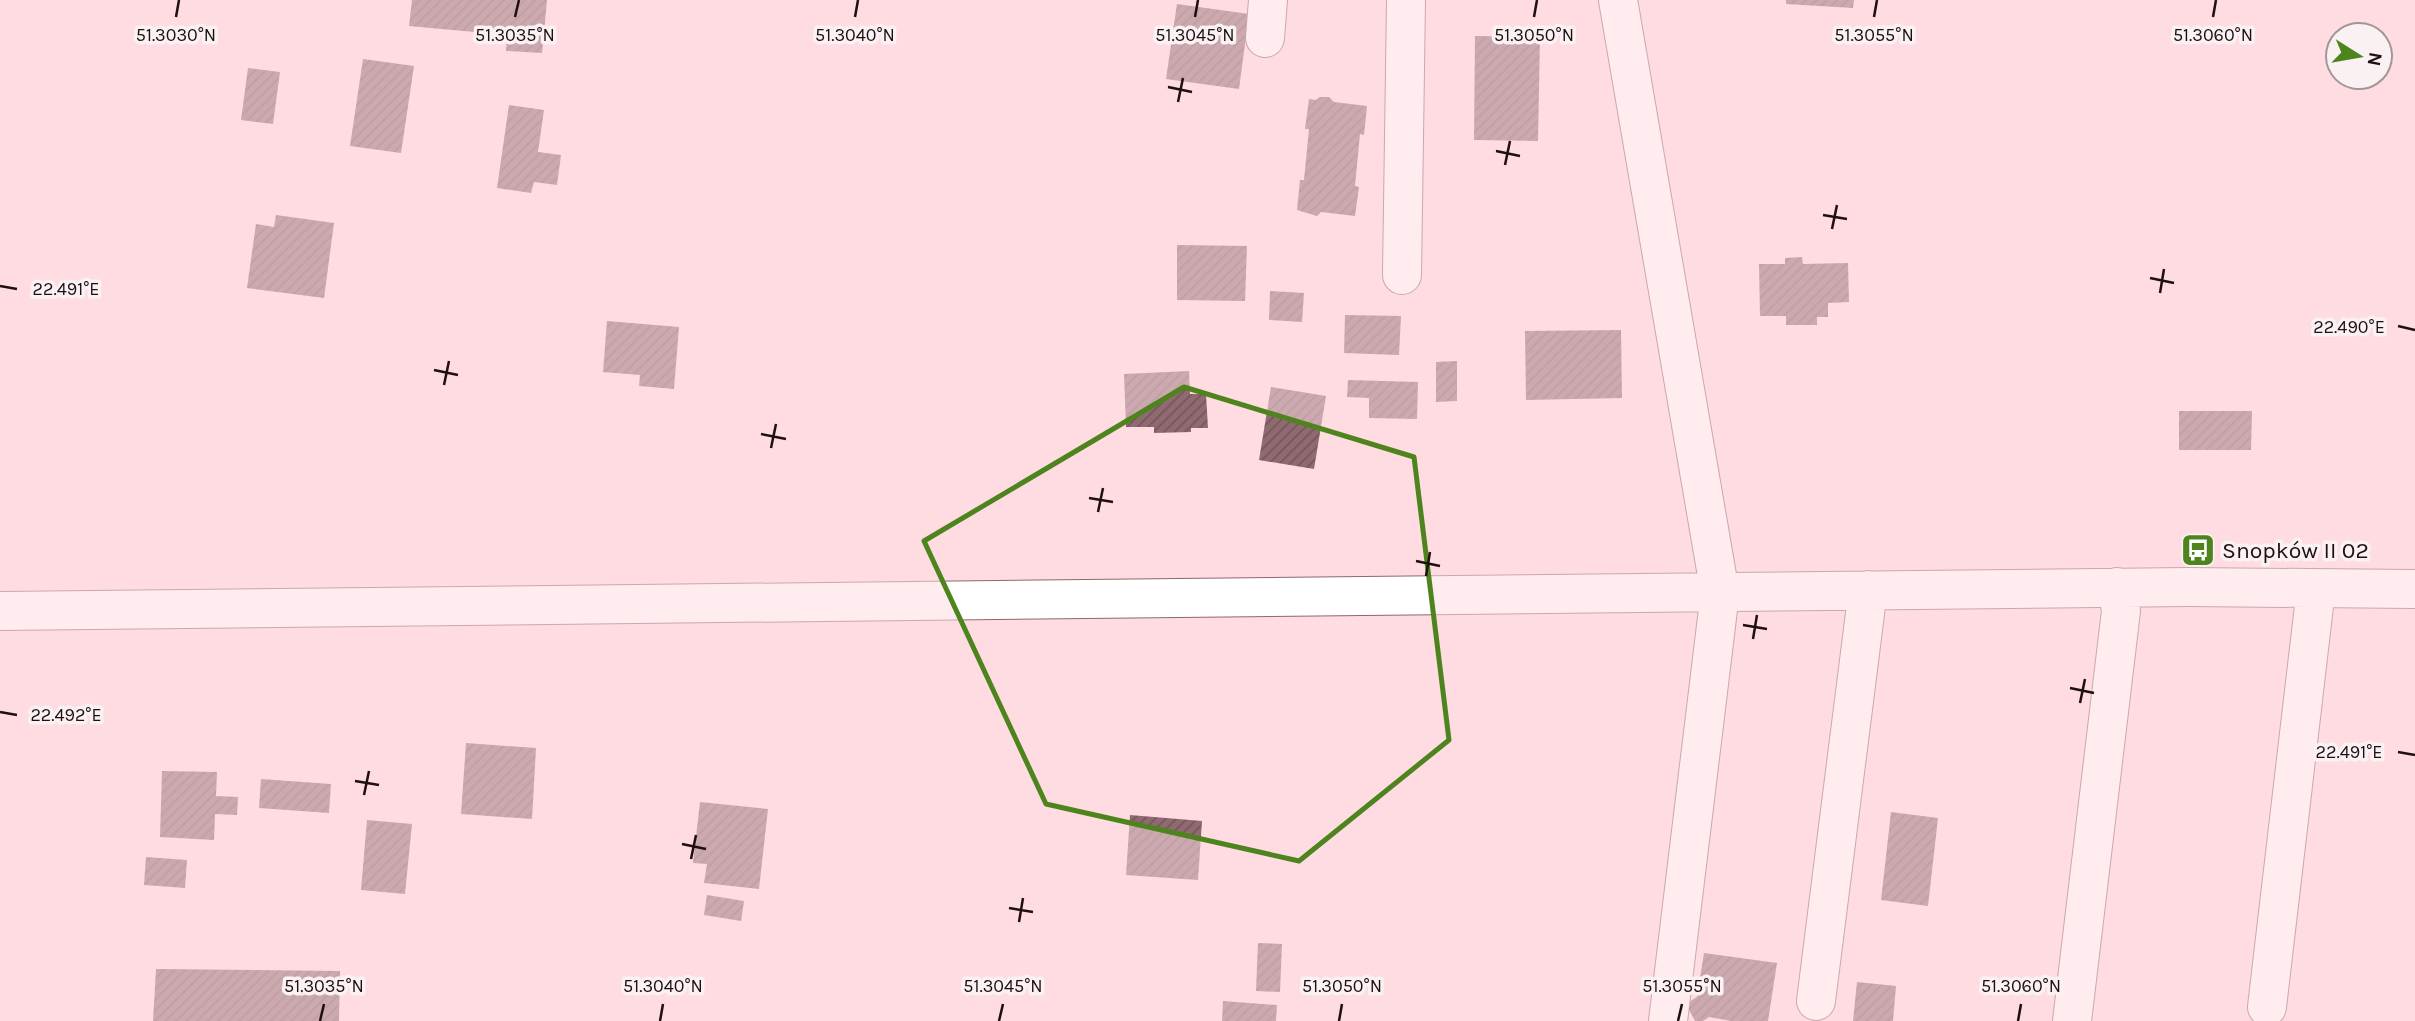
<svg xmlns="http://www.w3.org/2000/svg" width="2415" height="1021" font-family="Karla,sans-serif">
<defs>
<pattern id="building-hatch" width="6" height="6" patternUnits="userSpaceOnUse" patternTransform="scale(1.75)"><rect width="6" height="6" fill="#906a71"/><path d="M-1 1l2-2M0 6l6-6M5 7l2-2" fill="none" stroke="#75565b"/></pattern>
</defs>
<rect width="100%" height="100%" fill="#fedce1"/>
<path fill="url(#building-hatch)" d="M 412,0 L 547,0 L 542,53 L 506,51 L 507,35 L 409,26 Z
M 1786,0 L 1854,0 L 1853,8 L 1786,4 Z
M 1177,4 L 1249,14 L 1239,89 L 1166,79 Z
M 1475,36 L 1540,37 L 1538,141 L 1474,140 Z
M 363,59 L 414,66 L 401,153 L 350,146 Z
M 248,68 L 280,72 L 273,124 L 241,120 Z
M 1320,97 L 1329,97 L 1334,102 L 1367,106 L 1364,135 L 1360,134 L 1355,186 L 1359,187 L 1355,216 L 1321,212 L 1317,216 L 1297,210 L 1300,180 L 1304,180 L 1309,129 L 1305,129 L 1309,99 L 1316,100 Z
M 509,105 L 544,110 L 538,152 L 561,155 L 557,185 L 534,182 L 531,193 L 497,188 Z
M 276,215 L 334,223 L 324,298 L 247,288 L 256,224 L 274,227 Z
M 1177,245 L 1247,246 L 1245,301 L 1177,300 Z
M 1802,257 L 1803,264 L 1848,263 L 1849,302 L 1828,303 L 1828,317 L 1817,317 L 1817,325 L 1786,325 L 1786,316 L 1760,316 L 1759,264 L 1785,264 L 1785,258 Z
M 1270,291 L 1304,293 L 1302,322 L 1269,320 Z
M 1345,315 L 1401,316 L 1399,355 L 1344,353 Z
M 607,321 L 679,327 L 674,389 L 639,386 L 640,375 L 603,372 Z
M 1621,330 L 1622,398 L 1526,400 L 1525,331 Z
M 1457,361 L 1457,401 L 1436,402 L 1436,362 Z
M 1189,371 L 1190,394 L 1206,394 L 1208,428 L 1191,428 L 1191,432 L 1154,433 L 1154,427 L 1126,427 L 1124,374 Z
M 1348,380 L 1418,382 L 1417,419 L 1369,418 L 1369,398 L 1347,397 Z
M 1271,387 L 1326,396 L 1314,469 L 1259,460 Z
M 2179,411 L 2252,411 L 2251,450 L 2179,450 Z
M 466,743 L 536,748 L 532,819 L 461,814 Z
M 162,771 L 217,772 L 216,796 L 238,797 L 237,815 L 215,814 L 214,840 L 160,837 Z
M 261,779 L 331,784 L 329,813 L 259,808 Z
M 700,802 L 768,809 L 759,889 L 704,883 L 707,864 L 693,863 Z
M 1891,812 L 1938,818 L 1928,906 L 1881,900 Z
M 1130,815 L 1202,821 L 1198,880 L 1126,875 Z
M 367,820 L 412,824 L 405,894 L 361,890 Z
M 146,857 L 187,860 L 185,888 L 144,885 Z
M 707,895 L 744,901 L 741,921 L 704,915 Z
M 1258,943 L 1282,944 L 1280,992 L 1256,991 Z
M 1704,953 L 1777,963 L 1768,1021 L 1731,1021 L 1709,1017 L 1703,1021 L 1695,1021 L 1686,1004 L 1697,997 Z
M 156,969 L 340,971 L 339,1021 L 153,1021 Z
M 1857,982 L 1896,986 L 1893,1021 L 1853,1021 Z
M 1223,1001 L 1277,1005 L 1276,1021 L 1222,1021 Z"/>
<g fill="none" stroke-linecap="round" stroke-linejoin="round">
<g stroke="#8d686e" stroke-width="40">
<path id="minor" d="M 1618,0 L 1720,593 L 1668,1021
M 1265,38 L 1268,0
M 1402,275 L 1406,0
M 0,611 L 2188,587 L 2415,589
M 1816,1001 L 1868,590
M 2267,1007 L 2316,589
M 2072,1021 L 2121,611 L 2117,587"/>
</g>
<use href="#minor" stroke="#fff" stroke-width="38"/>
</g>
<path d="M0 0H2415V1021H0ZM 1184,387 L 1414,457 L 1449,740 L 1299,861 L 1046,804 L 924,541 Z" fill="#fedce1" fill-opacity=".55" fill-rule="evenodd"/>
<path fill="none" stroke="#4e841d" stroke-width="5" stroke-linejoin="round" d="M 1184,387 L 1414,457 L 1449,740 L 1299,861 L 1046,804 L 924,541 Z"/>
<path fill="none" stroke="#1d0f12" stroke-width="2.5" d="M 176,17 L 179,0M 515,17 L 519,0M 855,17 L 858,0M 1195,17 L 1198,0M 1534,17 L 1537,0M 1874,17 L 1877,0M 2213,17 L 2216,0M 1168,87 L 1192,92M 1178,102 L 1183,78M 1496,151 L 1520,156M 1505,165 L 1510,141M 1823,215 L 1847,219M 1832,229 L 1837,205M 2150,278 L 2174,283M 0,286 L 17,289M 2160,293 L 2164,269M 2398,326 L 2415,330M 434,370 L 458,375M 444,385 L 449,361M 761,434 L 786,439M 771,448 L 776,424M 1089,498 L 1113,502M 1098,512 L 1103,488M 1416,561 L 1440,566M 1426,576 L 1430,552M 1743,625 L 1767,629M 1753,639 L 1757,615M 2070,688 L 2094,693M 2080,703 L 2085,679M 0,712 L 17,715M 2398,752 L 2415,755M 355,781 L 379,785M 364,795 L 369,771M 682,844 L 706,849M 691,859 L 696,835M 1009,908 L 1033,912M 1019,922 L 1023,898M 320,1021 L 324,1004M 660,1021 L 663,1004M 999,1021 L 1003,1004M 1339,1021 L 1342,1004M 1678,1021 L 1682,1004M 2018,1021 L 2021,1004"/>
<defs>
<g id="bus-square" transform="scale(1.75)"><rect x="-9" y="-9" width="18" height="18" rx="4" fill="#4e841d" stroke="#faf1f2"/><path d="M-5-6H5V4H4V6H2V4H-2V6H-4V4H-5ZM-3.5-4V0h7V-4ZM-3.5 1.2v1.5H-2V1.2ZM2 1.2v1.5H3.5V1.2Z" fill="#fff"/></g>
</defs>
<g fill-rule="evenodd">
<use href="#bus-square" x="2198" y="550"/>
</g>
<g text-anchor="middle" stroke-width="7" stroke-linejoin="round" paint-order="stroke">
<g font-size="23" fill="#1d0f12" stroke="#faf1f2" text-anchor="start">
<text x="2222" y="558">Snopków II 02</text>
</g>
</g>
<g font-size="18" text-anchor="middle" fill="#1d0f12" stroke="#faf1f2" stroke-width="7" stroke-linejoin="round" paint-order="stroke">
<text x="176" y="41">51.3030°N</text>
<text x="515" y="41">51.3035°N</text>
<text x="855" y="41">51.3040°N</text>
<text x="1195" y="41">51.3045°N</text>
<text x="1534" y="41">51.3050°N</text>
<text x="1874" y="41">51.3055°N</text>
<text x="2213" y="41">51.3060°N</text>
<text x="66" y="295">22.491°E</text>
<text x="2349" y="333">22.490°E</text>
<text x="66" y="721">22.492°E</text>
<text x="2349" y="758">22.491°E</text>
<text x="324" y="992">51.3035°N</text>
<text x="663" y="992">51.3040°N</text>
<text x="1003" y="992">51.3045°N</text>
<text x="1342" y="992">51.3050°N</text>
<text x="1682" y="992">51.3055°N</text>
<text x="2021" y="992">51.3060°N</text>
</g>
<g transform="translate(2359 56) rotate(101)"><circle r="33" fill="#faf1f2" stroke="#a29798" stroke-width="2"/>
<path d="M0-5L12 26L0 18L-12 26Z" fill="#4e841d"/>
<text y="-10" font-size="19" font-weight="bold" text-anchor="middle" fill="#1d0f12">N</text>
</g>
</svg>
